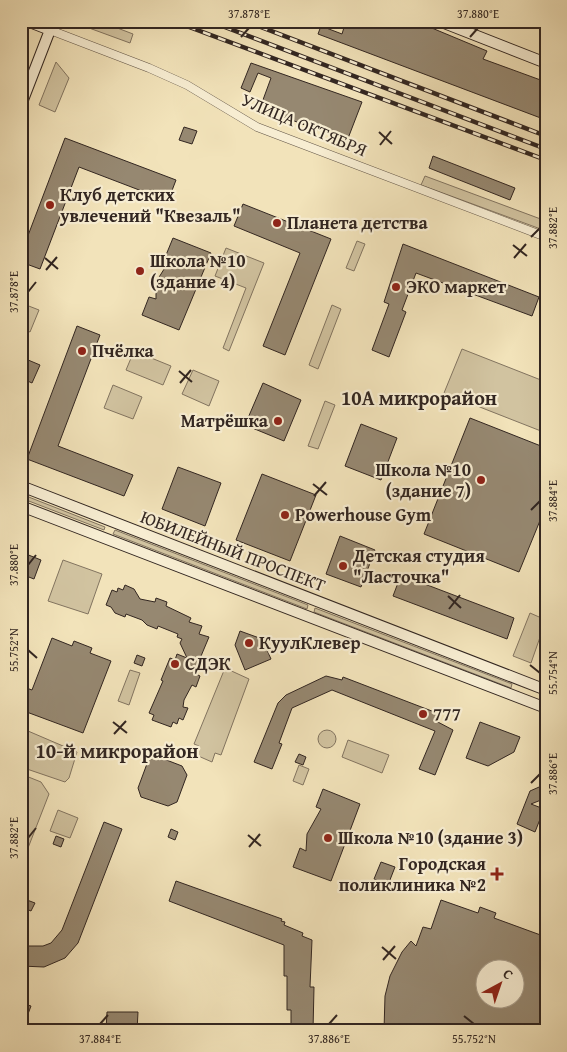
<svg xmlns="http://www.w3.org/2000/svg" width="567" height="1052" font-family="'Gentium Book Plus',serif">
<rect width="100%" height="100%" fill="#f2e3ba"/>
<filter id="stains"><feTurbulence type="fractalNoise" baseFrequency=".004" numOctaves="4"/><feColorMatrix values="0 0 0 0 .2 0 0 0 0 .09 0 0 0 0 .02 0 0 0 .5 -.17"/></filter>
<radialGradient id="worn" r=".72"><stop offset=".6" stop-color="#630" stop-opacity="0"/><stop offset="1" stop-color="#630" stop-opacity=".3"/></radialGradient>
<path fill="#d1c3a0" stroke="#827460" d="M 70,21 L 99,21 L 133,34 L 130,43 Z
M 56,62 L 69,78 L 55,112 L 39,105 Z
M 425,176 L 546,221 L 546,231 L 421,185 Z
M 357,241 L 365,244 L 354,271 L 346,268 Z
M 226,248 L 264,263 L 229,351 L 223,348 L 246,288 L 215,276 Z
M 21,303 L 39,310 L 30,332 L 21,328 Z
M 332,305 L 341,309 L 318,369 L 309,365 Z
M 462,349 L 546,382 L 546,433 L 444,393 Z
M 134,351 L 171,366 L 163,385 L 126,370 Z
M 193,370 L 219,381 L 209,406 L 182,394 Z
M 113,385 L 142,397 L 133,419 L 104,408 Z
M 325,401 L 335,405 L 318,449 L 308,446 Z
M 21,494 L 105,527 L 104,530 L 21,498 Z
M 115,530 L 308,605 L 307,609 L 113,534 Z
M 63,560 L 102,574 L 88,614 L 48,601 Z
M 315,608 L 512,684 L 511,688 L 314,612 Z
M 530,613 L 546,620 L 531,663 L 513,656 Z
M 225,668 L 249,679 L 221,755 L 215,753 L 212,762 L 196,755 L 199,746 L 194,744 Z
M 130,670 L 140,673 L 129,705 L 118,701 Z
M 21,728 L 77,752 L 69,778 L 65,782 L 21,767 Z
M318 739a9 9 0 1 1 18 0a9 9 0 1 1-18 0Z
M 348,740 L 389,755 L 382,773 L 342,757 Z
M 299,765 L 309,769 L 303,785 L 293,781 Z
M 21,774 L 41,782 L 49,794 L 21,866 Z
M 58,810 L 78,818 L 70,838 L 50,831 Z"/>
<path fill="#968871" stroke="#322621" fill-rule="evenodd" d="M 346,21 L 415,21 L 487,51 L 483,59 L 546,82 L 546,120 L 318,34 L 321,26 L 342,34 Z
M 251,63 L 362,102 L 347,141 L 260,108 L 271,78 L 258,73 L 250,92 L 241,88 Z
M 184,127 L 197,131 L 192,144 L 179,140 Z
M 65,138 L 176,180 L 168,201 L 79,167 L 40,269 L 21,262 L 21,254 Z
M 433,156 L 515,188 L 510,200 L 429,168 Z
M 243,204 L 331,239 L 285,355 L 263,346 L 300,253 L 234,226 Z
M 173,238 L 211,253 L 179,330 L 142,315 L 149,297 L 156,299 L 156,282 L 171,258 L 166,255 Z
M 403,244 L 539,297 L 532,316 L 416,273 L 402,310 L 406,312 L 389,357 L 372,350 L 389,304 L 384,302 Z
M 77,326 L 100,335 L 58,446 L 133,475 L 124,496 L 27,459 Z
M 21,357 L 40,365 L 32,383 L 21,378 Z
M 263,383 L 301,400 L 284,441 L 245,425 Z
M 470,418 L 546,448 L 546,506 L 519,572 L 424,534 Z
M 361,424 L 397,438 L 381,480 L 345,466 Z
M 178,467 L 221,483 L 205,526 L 162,509 Z
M 262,474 L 316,495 L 290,561 L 236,540 Z
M 340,536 L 375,550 L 361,587 L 326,574 Z
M 21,552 L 41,560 L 34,579 L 21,574 Z
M 401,575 L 514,618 L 507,639 L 393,596 Z
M 125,585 L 134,589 L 140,599 L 155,602 L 156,598 L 167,602 L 166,606 L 191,618 L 189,622 L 202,626 L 199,634 L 209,637 L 196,668 L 198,668 L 196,674 L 200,676 L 196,687 L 192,685 L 184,700 L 183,707 L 188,708 L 183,720 L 179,718 L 177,724 L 173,722 L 171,727 L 152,720 L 154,715 L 149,713 L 163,681 L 161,680 L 170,658 L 175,660 L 177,654 L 187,658 L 180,643 L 182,639 L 177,637 L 178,634 L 158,626 L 157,629 L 147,625 L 142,620 L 126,614 L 125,617 L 115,613 L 111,607 L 106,605 L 112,590 L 117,592 L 118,588 L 123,590 Z
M 240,631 L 262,639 L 271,659 L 245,670 L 235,645 Z
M 52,638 L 72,646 L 74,641 L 92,648 L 90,653 L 111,661 L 83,733 L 24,711 L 26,706 L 21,704 L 21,686 L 32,690 Z
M 137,655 L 145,658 L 142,666 L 134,663 Z
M 326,676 L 342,680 L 343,677 L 437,713 L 434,720 L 453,730 L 435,775 L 419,769 L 435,731 L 332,690 L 292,708 L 279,743 L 282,744 L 272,769 L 254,762 L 278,703 L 286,695 Z
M 480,722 L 520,737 L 514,752 L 488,766 L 466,758 Z
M 299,754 L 306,757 L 303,765 L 295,762 Z
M 156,756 L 182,766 L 187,775 L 177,802 L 168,806 L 141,797 L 138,788 L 148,761 Z
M 546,784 L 546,798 L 531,804 L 544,809 L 535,832 L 517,824 L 530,791 Z
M 323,789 L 360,804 L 331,881 L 293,867 L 300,848 L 306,851 L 307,834 L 321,809 L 316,807 Z
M 104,822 L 122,829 L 78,943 L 65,958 L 44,967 L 21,966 L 21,943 L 29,946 L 43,946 L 51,943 L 62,930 Z
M 171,829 L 178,832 L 175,840 L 168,837 Z
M 56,836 L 64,839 L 61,847 L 53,844 Z
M 381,862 L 395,867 L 388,885 L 374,879 Z
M 176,881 L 282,919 L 281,921 L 285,922 L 284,925 L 303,933 L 302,936 L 312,940 L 310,987 L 314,987 L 313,1031 L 291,1031 L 291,1010 L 287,1010 L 287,976 L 284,976 L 284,945 L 169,901 Z
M 27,900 L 35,903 L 31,911 L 24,908 Z
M 441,900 L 478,913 L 480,907 L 496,913 L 494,918 L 546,937 L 546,1031 L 384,1031 L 385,996 L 390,976 L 402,952 L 411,941 L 416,946 L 423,927 L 431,929 ZM 484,970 L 514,970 L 514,1000 L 484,1000 Z
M 21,1003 L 31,1006 L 22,1030 L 21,1030 Z
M 107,1012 L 138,1012 L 137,1031 L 106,1031 Z"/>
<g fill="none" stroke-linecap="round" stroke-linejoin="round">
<g stroke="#625547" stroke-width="9">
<path id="street" d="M 50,30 L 149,68 L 187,85 L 257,127 L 546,237"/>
</g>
<g stroke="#322621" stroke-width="12">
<path id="secondary" d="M 439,21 L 546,63
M 21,105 L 50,30 L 27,21
M 21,486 L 546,690
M 21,506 L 546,708"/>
</g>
<use href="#street" stroke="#f7edd2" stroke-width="8"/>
<use href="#secondary" stroke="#f7edd2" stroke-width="10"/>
<g stroke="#322621" stroke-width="4.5">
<path id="rail" d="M 173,21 L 546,160
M 209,21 L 546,149
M 245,21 L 546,136"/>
</g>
<use href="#rail" stroke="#f7edd2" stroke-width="2.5" stroke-dasharray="8" stroke-linecap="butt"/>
</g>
<path fill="none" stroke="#322621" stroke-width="2" d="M 241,37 L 249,28M 470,37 L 478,28M 379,132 L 392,144M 380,145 L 391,131M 531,237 L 540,228M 513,245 L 527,256M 45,258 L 58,269M 514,258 L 526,244M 46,270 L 57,257M 28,292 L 36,282M 179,371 L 192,382M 180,383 L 191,370M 313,484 L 327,495M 314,496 L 326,482M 531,510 L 540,501M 28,565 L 36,555M 448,596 L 461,608M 449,609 L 460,595M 28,650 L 37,658M 530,665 L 540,673M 113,722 L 127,733M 114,734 L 126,721M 531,783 L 540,774M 248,835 L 261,846M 28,838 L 36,828M 249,847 L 260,834M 382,947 L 396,959M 383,960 L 395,946M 464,1016 L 474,1024M 100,1024 L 108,1015M 329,1024 L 337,1015"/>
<g fill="#8f2418" stroke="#f7edd2" stroke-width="2">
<circle cx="50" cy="205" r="5"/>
<circle cx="277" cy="223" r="5"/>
<circle cx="140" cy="271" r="5"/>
<circle cx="396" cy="287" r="5"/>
<circle cx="82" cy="351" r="5"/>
<circle cx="278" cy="421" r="5"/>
<circle cx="481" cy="480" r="5"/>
<circle cx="285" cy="515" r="5"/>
<circle cx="343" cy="566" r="5"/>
<circle cx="249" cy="643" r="5"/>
<circle cx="175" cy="664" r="5"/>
<circle cx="423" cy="714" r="5"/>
<circle cx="328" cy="838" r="5"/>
<path d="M494.5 866.5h5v5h5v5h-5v5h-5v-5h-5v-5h5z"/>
</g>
<g text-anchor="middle" stroke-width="4.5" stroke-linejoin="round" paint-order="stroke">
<g font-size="18" fill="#322621" stroke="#f7edd2">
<text transform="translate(304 125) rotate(23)" y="6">УЛИЦА ОКТЯБРЯ</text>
<text transform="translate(233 551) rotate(21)" y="6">ЮБИЛЕЙНЫЙ ПРОСПЕКТ</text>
</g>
<g font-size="18" font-weight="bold" fill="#322621" stroke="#f7edd2" text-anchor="start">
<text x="60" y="201">Клуб детских<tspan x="60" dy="21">увлечений "Квезаль"</tspan></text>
<text x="287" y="229">Планета детства</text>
<text x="150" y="267">Школа №10<tspan x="150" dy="21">(здание 4)</tspan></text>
<text x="406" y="293">ЭКО маркет</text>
<text x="92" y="357">Пчёлка</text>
<text x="268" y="427" text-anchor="end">Матрёшка</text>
<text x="471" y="476" text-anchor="end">Школа №10<tspan x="471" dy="21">(здание 7)</tspan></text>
<text x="295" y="521">Powerhouse Gym</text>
<text x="353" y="562">Детская студия<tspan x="353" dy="21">"Ласточка"</tspan></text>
<text x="259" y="649">КуулКлевер</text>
<text x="185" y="670">СДЭК</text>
<text x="433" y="720">777</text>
<text x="338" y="844">Школа №10 (здание 3)</text>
<text x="486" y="870" text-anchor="end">Городская<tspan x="486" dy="21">поликлиника №2</tspan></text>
</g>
<g font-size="20" font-weight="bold" fill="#322621" stroke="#f7edd2">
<text x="419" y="405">10А микрорайон</text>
<text x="117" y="758">10-й микрорайон</text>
</g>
</g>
<rect width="567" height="1052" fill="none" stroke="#f2e3ba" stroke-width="55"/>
<g transform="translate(500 984) rotate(40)"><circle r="24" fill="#f7edd2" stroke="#a89d8b"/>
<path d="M0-4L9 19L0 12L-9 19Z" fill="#8f2418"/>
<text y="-8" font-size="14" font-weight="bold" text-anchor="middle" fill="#322621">С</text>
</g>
<rect x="28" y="28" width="512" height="996" fill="none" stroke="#322621" stroke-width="2"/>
<g font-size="12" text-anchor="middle" fill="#322621">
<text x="249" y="18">37.878°E</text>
<text x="478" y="18">37.880°E</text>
<text transform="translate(553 228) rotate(-90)" y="4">37.882°E</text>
<text transform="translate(14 292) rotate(-90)" y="4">37.878°E</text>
<text transform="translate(553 501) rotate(-90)" y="4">37.884°E</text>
<text transform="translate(14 565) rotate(-90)" y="4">37.880°E</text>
<text transform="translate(14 650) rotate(-90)" y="4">55.752°N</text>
<text transform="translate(553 673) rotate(-90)" y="4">55.754°N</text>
<text transform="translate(553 774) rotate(-90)" y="4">37.886°E</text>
<text transform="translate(14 838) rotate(-90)" y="4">37.882°E</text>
<text x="100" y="1043">37.884°E</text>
<text x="329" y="1043">37.886°E</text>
<text x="474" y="1043">55.752°N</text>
</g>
<rect width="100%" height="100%" filter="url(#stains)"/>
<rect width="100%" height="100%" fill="url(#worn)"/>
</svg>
